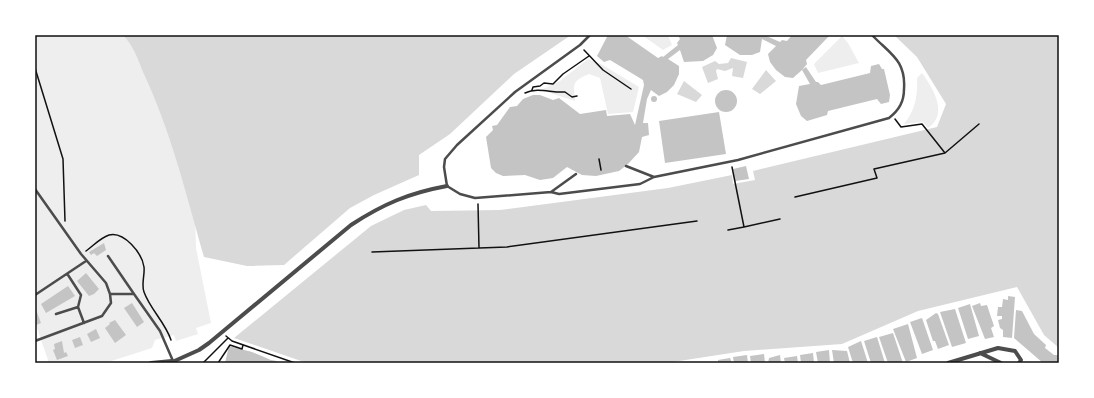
<svg xmlns="http://www.w3.org/2000/svg" width="1094" height="398" font-family="Helvetica,sans-serif">
<rect width="100%" height="100%" fill="#fff"/>
<path fill="#eee" d="M 35,35 L 134,35 L 194,187 L 196,248 L 211,323 L 196,328 L 198,334 L 176,341 L 174,335 L 155,340 L 152,348 L 105,363 L 49,363 L 35,322 Z
M 642,35 L 668,35 L 672,45 L 663,50 Z
M 842,36 L 848,43 L 859,63 L 818,73 L 814,64 Z
M 588,59 L 601,64 L 639,87 L 633,112 L 608,114 L 600,78 L 589,74 C 572,81 573,84 575,101 L 541,90 L 560,81 Z
M 922,73 C 933,88 949,114 928,128 L 923,122 L 904,124 C 915,111 918,95 917,78 Z"/>
<path fill="#d9d9d9" d="M 123,35 L 571,35 L 514,74 L 450,134 L 419,155 L 419,175 L 374,195 L 350,208 L 284,265 L 247,266 L 204,257 C 186,194 171,131 143,72 C 138,59 133,45 123,35 Z
M 894,35 L 1059,35 L 1059,348 L 1044,335 L 1017,287 L 918,311 L 842,344 L 744,351 L 666,363 L 307,363 L 234,338 L 371,226 L 404,210 L 426,205 L 431,211 L 500,210 L 668,188 L 732,175 L 733,184 L 755,180 L 753,171 L 937,127 L 946,104 L 917,57 Z
M 731,58 L 747,62 L 743,78 L 732,76 L 733,68 L 725,71 L 717,69 L 716,71 L 718,79 L 708,83 L 702,67 L 715,61 L 719,64 L 728,63 Z
M 766,70 L 776,81 L 760,94 L 752,89 Z
M 684,81 L 702,95 L 696,102 L 677,94 Z"/>
<path fill="#c4c4c4" d="M 608,35 L 625,35 L 658,58 L 662,56 L 663,57 L 678,45 L 677,43 L 680,39 L 678,35 L 712,35 L 717,48 L 713,55 L 703,61 L 684,62 L 680,50 L 668,59 L 679,66 L 679,74 L 674,85 L 667,92 L 659,96 L 651,90 L 647,99 L 643,123 L 648,123 L 649,135 L 642,137 L 639,152 L 628,164 L 619,171 L 596,176 L 582,175 L 567,167 L 553,178 L 540,180 L 525,175 L 503,176 L 496,173 L 491,168 L 486,137 L 493,130 L 492,126 L 497,125 L 510,107 L 517,106 L 523,99 L 533,95 L 540,95 L 553,100 L 559,98 L 580,114 L 606,110 L 607,116 L 630,114 L 635,125 L 644,85 L 643,80 L 610,60 L 604,62 L 597,56 Z
M 727,35 L 764,35 L 780,42 L 782,40 L 787,41 L 792,35 L 830,35 L 806,60 L 807,64 L 802,70 L 806,67 L 816,82 L 818,82 L 821,85 L 870,73 L 871,66 L 879,64 L 882,69 L 884,69 L 890,95 L 889,102 L 881,104 L 877,99 L 828,111 L 827,115 L 807,121 L 801,116 L 796,104 L 799,86 L 810,84 L 802,70 L 793,78 L 785,77 L 776,70 L 770,62 L 768,54 L 776,46 L 762,39 L 760,52 L 752,55 L 740,55 L 725,45 Z
M715 101a11 11 0 1 1 22 0a11 11 0 1 1-22 0Z
M651 99a3 3 0 1 1 6 0a3 3 0 1 1-6 0Z
M 719,112 L 726,154 L 665,163 L 659,121 Z
M 746,166 L 749,179 L 735,181 L 733,169 Z
M 104,243 L 106,250 L 97,256 L 94,253 L 91,255 L 89,252 Z
M 86,273 L 99,289 L 94,294 L 89,296 L 77,281 Z
M 68,286 L 75,296 L 46,313 L 41,304 Z
M 1008,296 L 1015,297 L 1012,338 L 1003,337 L 1003,330 L 1000,328 L 998,320 L 1002,319 L 1002,316 L 997,316 L 998,307 L 1002,307 L 1003,299 L 1008,300 Z
M 132,303 L 144,322 L 137,327 L 124,308 Z
M 980,303 L 981,306 L 987,305 L 994,326 L 991,328 L 994,337 L 985,339 L 972,306 Z
M 970,304 L 979,336 L 968,339 L 958,308 Z
M 35,307 L 41,323 L 36,325 L 35,321 Z
M 955,309 L 966,343 L 952,347 L 940,312 Z
M 1016,310 L 1022,311 L 1034,334 L 1046,345 L 1045,348 L 1054,355 L 1059,355 L 1059,363 L 1043,363 L 1014,338 Z
M 936,313 L 938,314 L 949,345 L 938,349 L 935,341 L 933,341 L 926,320 Z
M 922,318 L 933,350 L 922,354 L 910,322 Z
M 115,320 L 126,335 L 115,343 L 105,328 L 110,324 L 109,323 Z
M 908,324 L 917,358 L 906,362 L 893,329 Z
M 96,329 L 100,338 L 91,342 L 87,334 Z
M 893,333 L 903,363 L 888,363 L 879,337 Z
M 80,337 L 83,345 L 75,348 L 72,340 Z
M 877,337 L 885,363 L 871,363 L 864,341 Z
M 62,341 L 64,353 L 66,352 L 68,356 L 57,360 L 53,350 L 55,349 L 54,344 Z
M 861,341 L 868,363 L 853,363 L 848,347 Z
M 229,346 L 252,352 L 271,360 L 277,361 L 276,363 L 225,363 Z
M 829,350 L 830,363 L 818,363 L 816,352 Z
M 832,350 L 847,351 L 850,363 L 834,363 Z
M 813,353 L 814,363 L 801,363 L 800,355 Z
M 764,354 L 765,363 L 751,363 L 750,356 Z
M 747,355 L 748,363 L 734,363 L 733,357 Z
M 780,355 L 781,363 L 768,363 L 769,358 Z
M 797,356 L 798,363 L 785,363 L 784,358 Z
M 730,358 L 732,363 L 718,363 L 718,360 Z"/>
<g fill="none" stroke-linecap="round" stroke-linejoin="round">
<path stroke="#111" stroke-width="1.5" d="M 584,50 L 603,70 L 631,89
M 35,68 L 63,159 L 65,221
M 532,90 L 533,87 L 540,86 L 544,83 L 553,84 L 563,74 L 589,56
M 525,93 C 538,87 551,93 565,92 L 572,97 L 577,96
M 895,119 L 901,127 L 922,124 L 945,153 L 979,124
M 599,159 L 601,170
M 732,167 L 744,227 L 780,219
M 795,197 L 877,178 L 874,169 L 945,153
M 478,204 L 479,248 L 507,247 L 697,221
M 728,230 L 744,227
M 86,251 C 93,246 100,238 109,235 C 124,231 142,253 144,267 C 145,275 141,284 144,292 C 150,309 165,322 171,340
M 372,252 L 479,248
M 226,336 L 232,341 L 295,363
M 203,363 L 228,338
M 218,363 L 230,345 L 242,349 L 243,345"/>
<path stroke="#4c4c4c" stroke-width="2.5" d="M 590,35 L 580,45 L 515,92 L 457,145 L 445,159 L 444,167 L 447,186 L 460,194 L 475,198 L 551,192 L 559,194 L 640,184 L 654,177 L 738,160 L 889,118 C 899,110 904,102 904,89 C 906,60 890,54 872,35
M 626,166 L 654,177
M 35,189 L 81,254 L 106,283 L 110,294 L 111,303 L 102,316 L 35,341
M 551,192 L 576,174
M 108,256 L 134,294
M 68,275 L 81,295 L 78,307 L 84,323
M 110,294 L 134,294 L 160,331 L 173,361
M 35,295 L 86,261
M 56,314 L 78,307"/>
<path stroke="#4c4c4c" stroke-width="4" d="M 980,353 L 1001,363
M 151,363 L 172,361
M 170,363 L 199,350 L 209,343 L 351,225 C 383,204 409,193 447,186
M 948,363 L 998,348 L 1015,351 L 1021,360 L 1019,363"/>
</g>
<rect width="1094" height="398" fill="none" stroke="#ffffff" stroke-width="72"/>
<rect x="36" y="36" width="1022" height="326" fill="none" stroke="#111" stroke-width="1.5"/>
</svg>
